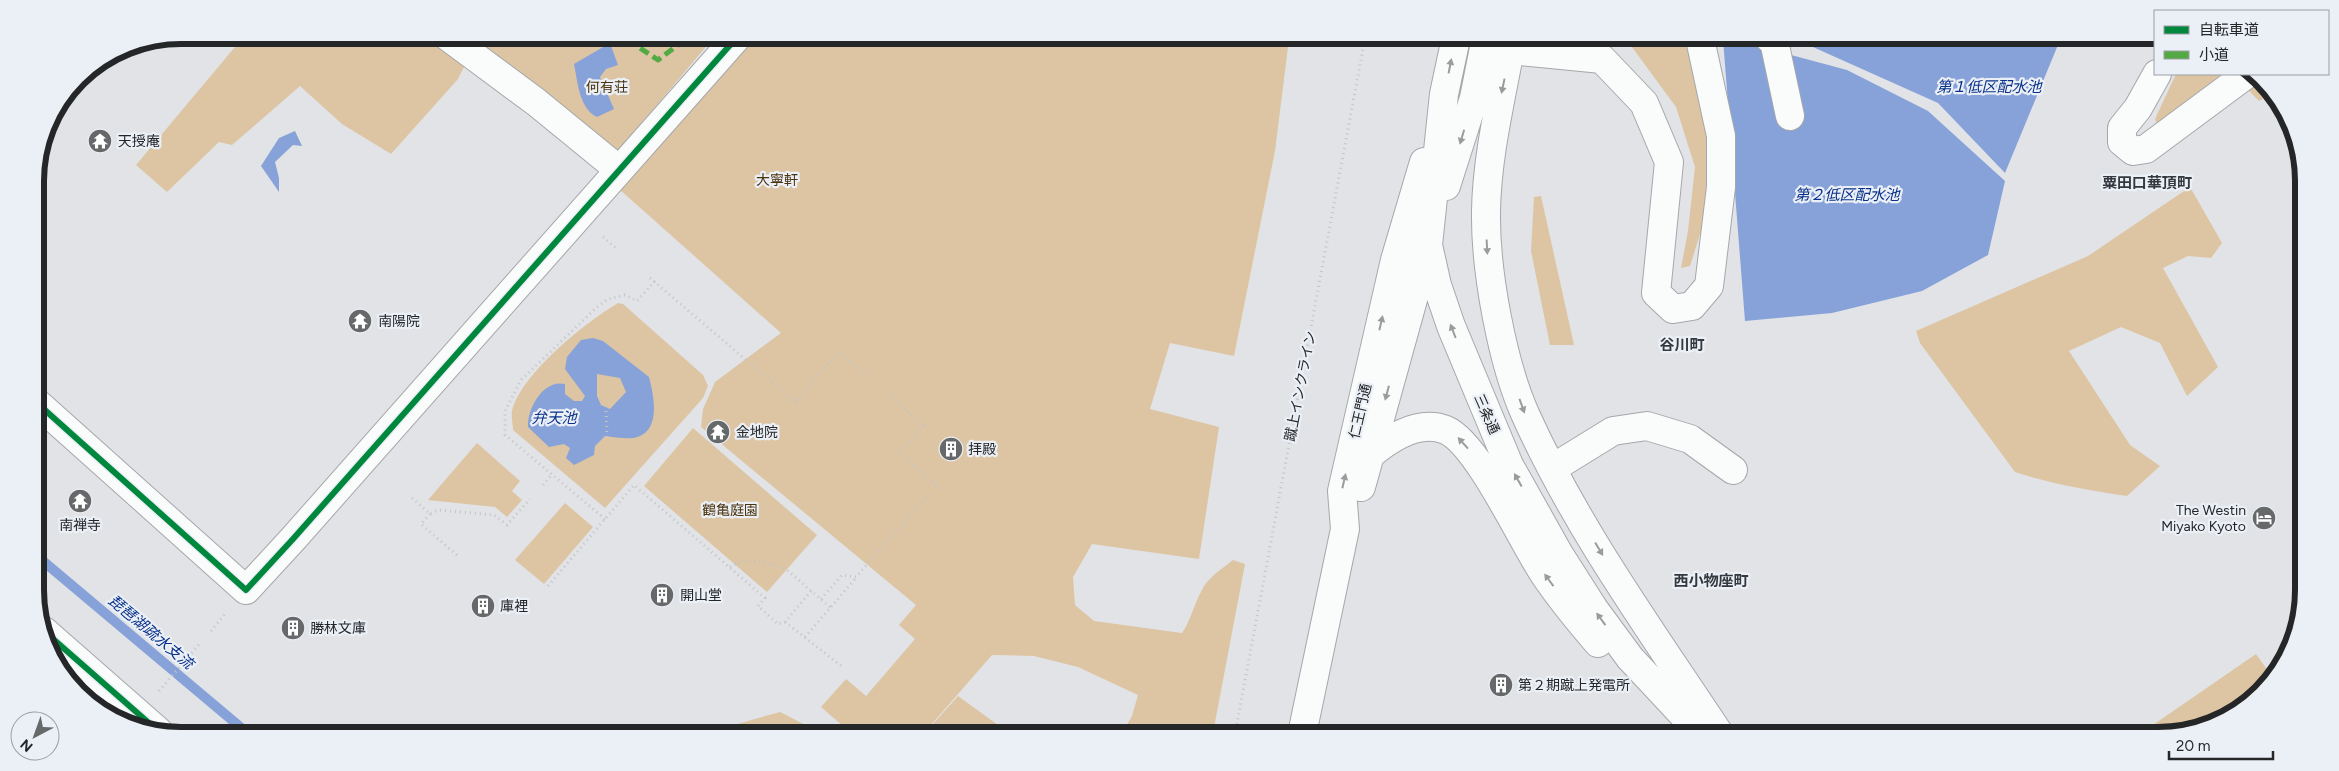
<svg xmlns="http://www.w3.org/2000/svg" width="2339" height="771" font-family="Figtree,'Noto Sans JP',sans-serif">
<rect width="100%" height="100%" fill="#e1e3e6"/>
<path fill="#ddc5a3" d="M 245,35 L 417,36 L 468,59 L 458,79 L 391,154 L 342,124 L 300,86 L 232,145 L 219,142 L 167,192 L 136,165 Z
M 457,36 L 715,36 L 613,157 Z
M 755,36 L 1286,38 L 1288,47 L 1275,151 L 1234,356 L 1170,343 L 1150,409 L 1219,427 L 1199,559 L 1092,544 L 1073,577 L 1075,605 L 1094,621 L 1182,633 C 1191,620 1194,604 1202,590 C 1208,577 1222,569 1233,560 L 1245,564 L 1213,733 L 1122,733 L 1132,716 L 1138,695 L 1078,667 L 1034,656 L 992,655 L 924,733 L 851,733 L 821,707 L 846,679 L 866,696 L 915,639 L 899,625 L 916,605 L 701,427 L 703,409 L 715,382 L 781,333 L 619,189 Z
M 1626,39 L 1684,39 C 1697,79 1716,135 1712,177 C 1710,207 1699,237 1690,266 L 1681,268 L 1688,231 L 1695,167 L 1676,107 Z
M 2176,74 L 2222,74 L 2157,124 L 2155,119 Z
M 2233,74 C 2252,74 2264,76 2272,94 L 2259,101 Z
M 2190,187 L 2222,243 L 2211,258 L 2188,256 L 2163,268 L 2218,367 L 2187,396 L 2160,343 L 2121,327 L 2069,351 L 2130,445 L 2160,466 L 2127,496 C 2089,490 2051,484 2015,472 L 1920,343 L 1916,331 L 2088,256 Z
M 1541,196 L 1574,345 L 1550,345 L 1531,251 L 1534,197 Z
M 618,303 L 623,304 L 703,375 L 708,386 L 703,398 L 605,508 L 513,430 C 513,425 511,417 512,411 C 521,374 586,322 618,303 Z
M 693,428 L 817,535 L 767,592 L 644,486 Z
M 477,443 L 520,481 L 512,491 L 522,500 L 507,517 L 495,507 L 428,500 Z
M 565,503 L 593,527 L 544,584 L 515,560 Z
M 2256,654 L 2273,678 C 2265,687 2256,699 2246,706 C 2220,725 2188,736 2156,736 L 2150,727 Z
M 958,696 L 1009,733 L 925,733 Z
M 780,712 L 821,733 L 709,732 Z"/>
<path fill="#86a2d9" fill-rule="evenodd" d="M 1723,39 L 1731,39 L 1847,70 L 1928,111 L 2005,181 L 1988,255 L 1922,291 L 1832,313 L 1745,321 Z
M 1795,39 L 2060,40 L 2005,173 L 1938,103 Z
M 610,43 L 618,65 L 606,69 L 600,77 L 614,109 L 597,117 C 579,108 578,83 574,64 Z
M 295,131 L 302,146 L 293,145 L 275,162 L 279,178 L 279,192 L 261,166 L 279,138 Z
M 593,338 L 603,341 L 649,377 C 654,396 662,434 633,438 C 624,439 614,437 605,436 L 595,446 L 594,455 L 574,465 L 566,458 L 570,448 L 564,444 L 549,447 L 528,427 C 527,409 543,379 565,384 L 565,394 L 574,401 L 582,401 L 585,396 L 565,369 L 567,357 L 581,340 ZM 597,374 L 620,378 L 626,392 L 610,409 L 601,405 L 597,396 Z"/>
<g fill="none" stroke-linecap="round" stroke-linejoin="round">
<path stroke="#86a2d9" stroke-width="10" d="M 37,556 L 245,731"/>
<g stroke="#a5a7aa" stroke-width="30">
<path id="minor" d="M 447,36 L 536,102 L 618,169
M 1770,39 L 1774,41 L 1790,116
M 1510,50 L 1602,59 L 1644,103 L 1669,162 L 1656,293 L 1673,309 L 1692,306 L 1709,286 L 1721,187 L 1721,136 L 1700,39
M 2157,74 L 2138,108 L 2122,128 L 2122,142 L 2133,151 L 2146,149 L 2247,74
M 37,403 L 246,590 L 293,539 L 738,36
M 1553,468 L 1613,431 L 1647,426 L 1690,439 L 1733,470
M 44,631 L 158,731"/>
</g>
<g stroke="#a5a7aa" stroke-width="30">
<path id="major" d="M 1456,38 L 1444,94 L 1428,245 L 1437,285 L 1451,326 L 1509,465 L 1559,554 L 1594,609 L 1630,658 L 1702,735
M 1512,38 C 1502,96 1487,153 1486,211 C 1485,270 1502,363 1526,416 C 1577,529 1652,632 1720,735
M 1446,186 L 1474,98 L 1486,38
M 1370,455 C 1390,438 1419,419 1446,430 C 1478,444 1522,541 1544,574 C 1560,598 1579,621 1598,643
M 1361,487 L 1427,249
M 1302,734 L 1345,529 L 1342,491 L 1395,260 L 1424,162"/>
</g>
<path stroke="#c3c4c5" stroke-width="3" stroke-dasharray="1 4" stroke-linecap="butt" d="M 603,237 L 618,250
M 650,278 L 795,402 L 839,352 L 870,378
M 889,395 L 927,428
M 606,406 L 607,439
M 923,425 L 899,453 L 936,485 L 934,488
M 543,485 L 552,474
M 412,498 L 430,514 L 438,510 L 494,515 L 507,525 L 530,499
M 430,514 L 421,524 L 458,556
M 605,519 L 505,435 L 505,411 L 521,380 L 596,308 L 608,299 L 625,295 L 637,301 L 655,281
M 730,567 C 746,556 771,562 788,571 L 830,607
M 548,586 L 634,485 L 765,598 L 758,606 L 778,624 L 785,622 L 811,591
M 821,599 L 842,575 L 856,577 L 931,492
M 785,622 L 844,668
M 211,631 L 225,614
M 805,637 L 856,578
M 159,691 L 201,642
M 1235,734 L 1365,38"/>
<use href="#minor" stroke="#fafbfb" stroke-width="28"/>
<use href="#major" stroke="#fafbfb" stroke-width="28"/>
<path stroke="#53aa44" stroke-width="5" stroke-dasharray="10 5" stroke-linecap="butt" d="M 437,36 L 458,43
M 632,36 L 637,46 L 658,60 L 690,36"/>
<g stroke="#ebeff6" stroke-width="9">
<path id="cycleway" d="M 37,403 L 246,590 L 293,539 L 738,36
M 44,631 L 158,731"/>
</g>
<use href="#cycleway" stroke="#00873e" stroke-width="6"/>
</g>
<defs><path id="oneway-solid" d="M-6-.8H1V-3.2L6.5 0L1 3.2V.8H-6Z" transform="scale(1.25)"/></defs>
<g fill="#9a9b9c">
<use href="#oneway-solid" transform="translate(1450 66) rotate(-79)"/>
<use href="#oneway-solid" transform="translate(1503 86) rotate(102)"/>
<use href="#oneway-solid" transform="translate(1462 137) rotate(107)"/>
<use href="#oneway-solid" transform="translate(1487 247) rotate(87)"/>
<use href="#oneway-solid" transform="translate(1381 323) rotate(-77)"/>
<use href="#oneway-solid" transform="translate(1453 331) rotate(-111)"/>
<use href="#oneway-solid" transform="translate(1387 393) rotate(105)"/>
<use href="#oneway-solid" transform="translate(1522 406) rotate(70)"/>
<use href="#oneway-solid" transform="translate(1463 443) rotate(-132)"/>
<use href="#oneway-solid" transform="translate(1518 480) rotate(-119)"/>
<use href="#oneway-solid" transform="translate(1344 481) rotate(-77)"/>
<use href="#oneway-solid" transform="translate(1599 549) rotate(59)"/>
<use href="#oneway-solid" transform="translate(1549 580) rotate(-126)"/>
<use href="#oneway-solid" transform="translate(1601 619) rotate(-126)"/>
</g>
<defs>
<g id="temple-disc" transform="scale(1.25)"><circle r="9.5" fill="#66686a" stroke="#ebeff6"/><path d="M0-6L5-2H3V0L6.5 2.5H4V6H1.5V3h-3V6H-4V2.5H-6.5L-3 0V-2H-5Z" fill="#fff"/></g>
<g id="building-disc" transform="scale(1.25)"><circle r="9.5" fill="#66686a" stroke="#ebeff6"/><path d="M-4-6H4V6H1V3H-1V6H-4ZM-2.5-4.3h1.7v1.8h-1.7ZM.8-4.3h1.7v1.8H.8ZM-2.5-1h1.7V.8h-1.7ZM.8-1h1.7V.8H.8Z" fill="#fff"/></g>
<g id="hotel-disc" transform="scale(1.25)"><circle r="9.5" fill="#66686a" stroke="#ebeff6"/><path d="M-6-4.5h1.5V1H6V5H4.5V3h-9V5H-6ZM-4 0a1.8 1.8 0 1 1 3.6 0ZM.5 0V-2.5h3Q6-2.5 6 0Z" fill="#fff"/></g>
</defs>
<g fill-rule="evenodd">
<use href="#temple-disc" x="100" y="141"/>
<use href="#temple-disc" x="360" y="321"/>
<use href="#temple-disc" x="718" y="432"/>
<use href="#building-disc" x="951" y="449"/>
<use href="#temple-disc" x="80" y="501"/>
<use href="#hotel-disc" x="2264" y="518"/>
<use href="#building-disc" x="662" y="595"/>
<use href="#building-disc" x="483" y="606"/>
<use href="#building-disc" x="293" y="628"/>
<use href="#building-disc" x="1501" y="685"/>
</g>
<g text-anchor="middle" stroke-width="4.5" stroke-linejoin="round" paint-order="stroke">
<g font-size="14" fill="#4c340e" stroke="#ebeff6">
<text x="607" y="92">何有荘</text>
<text x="777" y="185">大寧軒</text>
<text x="730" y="515">鶴亀庭園</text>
</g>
<g font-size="14" fill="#242628" stroke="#ebeff6" text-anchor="start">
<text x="118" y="146">天授庵</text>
<text x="378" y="326">南陽院</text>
<text x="736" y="437">金地院</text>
<text x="968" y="454">拝殿</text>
<text x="2246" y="515" text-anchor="end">The Westin<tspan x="2246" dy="16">Miyako Kyoto</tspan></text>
<text x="80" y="530" text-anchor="middle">南禅寺</text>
<text x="680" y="600">開山堂</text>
<text x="500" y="611">庫裡</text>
<text x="310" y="633">勝林文庫</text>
<text x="1518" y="690">第２期蹴上発電所</text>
</g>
<g font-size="14" fill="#242628" stroke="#ebeff6">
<text transform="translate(1300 386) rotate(-79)" y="5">蹴上インクライン</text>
<text transform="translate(1360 411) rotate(-77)" y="5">仁王門通</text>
<text transform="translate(1487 414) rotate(66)" y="5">三条通</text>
</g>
<g font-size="15" font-style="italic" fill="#09318b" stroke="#ebeff6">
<text x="1989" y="92">第１低区配水池</text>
<text x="1847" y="200">第２低区配水池</text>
<text x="554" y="423">弁天池</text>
<text transform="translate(151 632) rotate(40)" y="5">琵琶湖疏水支流</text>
</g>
<g font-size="15" font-weight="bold" fill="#35383e" stroke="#ebeff6">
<text x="2147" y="188">粟田口華頂町</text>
<text x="1682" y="350">谷川町</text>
<text x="1711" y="586">西小物座町</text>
</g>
</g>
<path d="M0 0H2339V771H0ZM181 44H2158A137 137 0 0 1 2295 181V590A137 137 0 0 1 2158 727H181A137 137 0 0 1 44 590V181A137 137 0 0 1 181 44Z" fill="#ebeff6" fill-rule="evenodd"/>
<path fill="none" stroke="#242628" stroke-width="6" d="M181 44H2158A137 137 0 0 1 2295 181V590A137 137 0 0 1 2158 727H181A137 137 0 0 1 44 590V181A137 137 0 0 1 181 44Z"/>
<rect x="2154" y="10" width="175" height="65" fill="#ebeff6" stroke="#9b9fa4"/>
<rect x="2164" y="26" width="25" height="8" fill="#00873e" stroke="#9b9fa4"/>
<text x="2199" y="35" font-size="15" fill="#242628">自転車道</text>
<rect x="2164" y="51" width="25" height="8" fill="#53aa44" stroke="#9b9fa4"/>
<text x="2199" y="60" font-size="15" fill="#242628">小道</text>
<g transform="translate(35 736) rotate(221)"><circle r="24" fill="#ebeff6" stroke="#9b9fa4"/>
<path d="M0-4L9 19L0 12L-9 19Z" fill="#66686a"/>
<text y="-8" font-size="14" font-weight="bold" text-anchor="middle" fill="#242628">N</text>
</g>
<path d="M2169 751v8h104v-8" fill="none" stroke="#242628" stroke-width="2.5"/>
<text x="2176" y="751" font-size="15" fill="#242628" stroke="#ebeff6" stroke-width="4" paint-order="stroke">20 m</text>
</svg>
